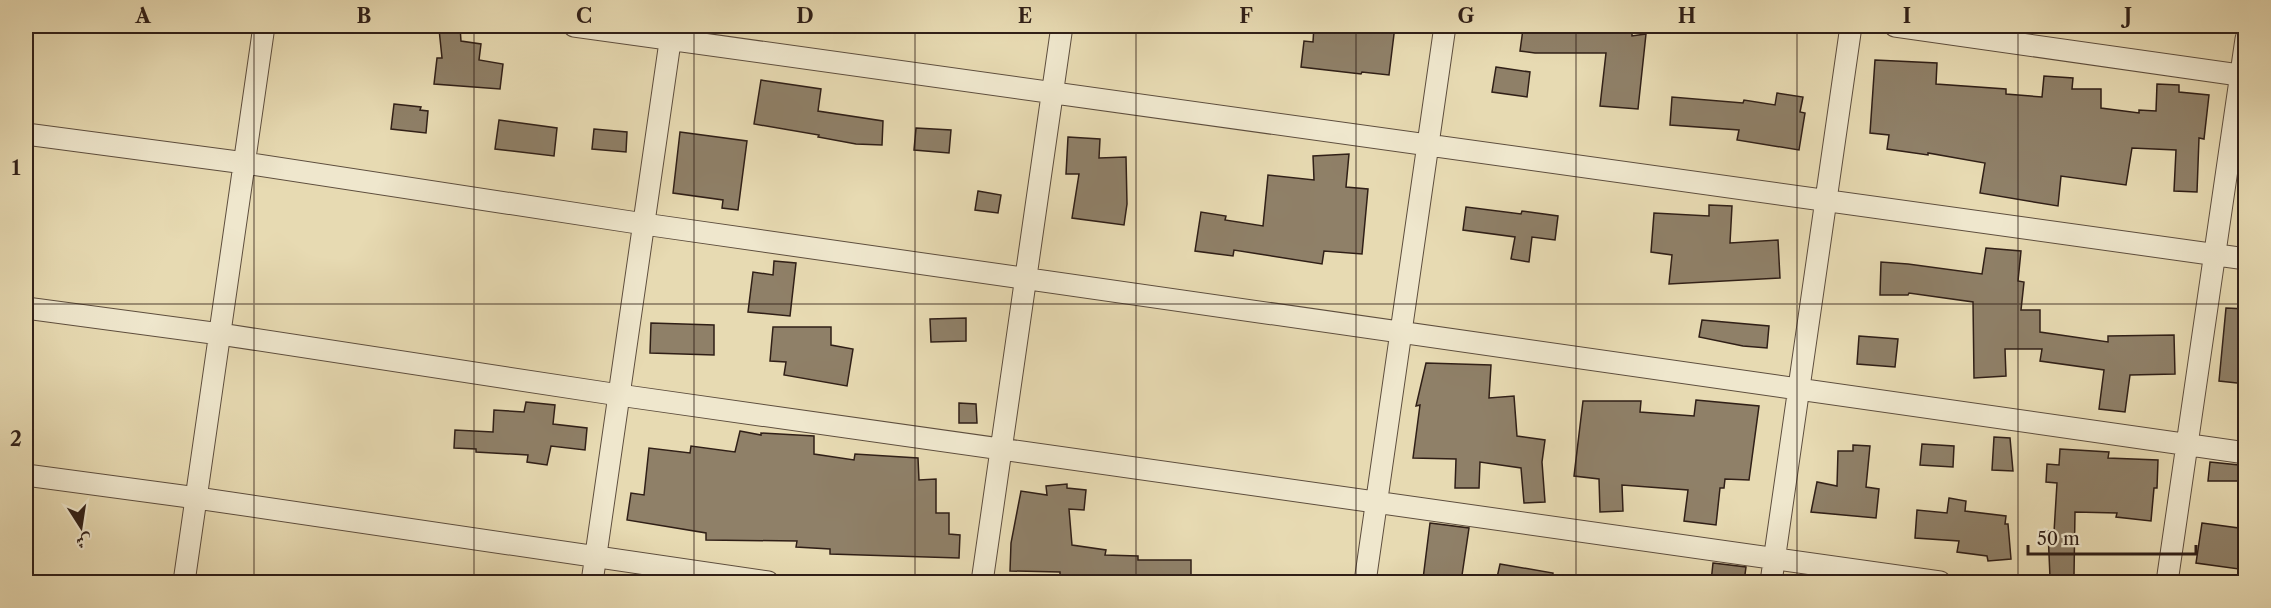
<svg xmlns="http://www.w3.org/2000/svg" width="2271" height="608" font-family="'Libre Caslon Text',Amiri,serif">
<rect width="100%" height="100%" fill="#e7dab2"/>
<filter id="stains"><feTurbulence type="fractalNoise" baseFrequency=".00333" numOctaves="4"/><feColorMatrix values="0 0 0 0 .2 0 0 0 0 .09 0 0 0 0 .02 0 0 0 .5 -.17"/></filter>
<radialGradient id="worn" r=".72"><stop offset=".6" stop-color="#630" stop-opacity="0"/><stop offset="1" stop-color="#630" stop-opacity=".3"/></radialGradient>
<path fill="#8f8068" stroke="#301f17" stroke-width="1.5" d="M 1314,26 L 1395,26 L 1389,75 L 1362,72 L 1361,74 L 1301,67 L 1304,41 L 1313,42 Z
M 460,27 L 461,41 L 481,44 L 479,60 L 503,64 L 500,89 L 434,84 L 437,58 L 442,58 L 439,29 Z
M 1523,29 L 1632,30 L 1632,36 L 1646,34 L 1638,109 L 1600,106 L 1606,53 L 1535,53 L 1520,51 Z
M 1875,60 L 1937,63 L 1936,84 L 2006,89 L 2006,94 L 2042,97 L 2044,76 L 2073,78 L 2072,89 L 2101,89 L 2101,108 L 2139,113 L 2139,110 L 2156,111 L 2157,84 L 2179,85 L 2179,92 L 2209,95 L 2204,139 L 2199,138 L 2197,192 L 2174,191 L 2176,150 L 2132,148 L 2126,185 L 2061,176 L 2058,206 L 1980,193 L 1985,163 L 1928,153 L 1928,155 L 1887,149 L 1889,135 L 1870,133 Z
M 1496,67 L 1530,72 L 1527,97 L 1492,92 Z
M 761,80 L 821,89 L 818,111 L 883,121 L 882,145 L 856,144 L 818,137 L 819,135 L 754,124 Z
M 1777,93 L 1803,97 L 1800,112 L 1805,113 L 1799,150 L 1737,140 L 1739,130 L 1670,125 L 1672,97 L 1743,103 L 1744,100 L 1775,105 Z
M 394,104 L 421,107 L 420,110 L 428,111 L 426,133 L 391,129 Z
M 499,120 L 557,128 L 554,156 L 495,149 Z
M 916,128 L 951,130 L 949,153 L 914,150 Z
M 594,129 L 627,132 L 626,152 L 592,149 Z
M 680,132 L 747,141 L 738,210 L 722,208 L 723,200 L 673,193 Z
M 1068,137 L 1100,139 L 1099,158 L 1126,157 L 1127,204 L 1124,225 L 1072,218 L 1079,174 L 1066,174 Z
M 1349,154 L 1346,187 L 1368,189 L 1362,254 L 1324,251 L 1322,264 L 1234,250 L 1233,256 L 1195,251 L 1201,212 L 1226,216 L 1225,220 L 1263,226 L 1268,175 L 1314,180 L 1313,156 Z
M 978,191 L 1001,195 L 998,213 L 975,210 Z
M 1709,205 L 1732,206 L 1730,243 L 1778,240 L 1780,278 L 1669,284 L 1672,255 L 1651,252 L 1654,213 L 1709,216 Z
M 1466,207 L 1521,214 L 1522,211 L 1558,216 L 1555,240 L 1532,237 L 1529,262 L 1511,259 L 1515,237 L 1463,230 Z
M 1986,248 L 2021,251 L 2018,281 L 2024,282 L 2021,310 L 2040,310 L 2040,332 L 2108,342 L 2108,336 L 2174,335 L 2175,374 L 2130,375 L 2125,412 L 2099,409 L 2104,370 L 2040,361 L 2042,349 L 2005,349 L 2006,376 L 1974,378 L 1973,302 L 1909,293 L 1908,295 L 1880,295 L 1881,262 L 1908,264 L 1982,274 Z
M 774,261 L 796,263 L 790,316 L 748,312 L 753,272 L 773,275 Z
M 2226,308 L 2246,309 L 2246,384 L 2219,381 Z
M 966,318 L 966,341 L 931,342 L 930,319 Z
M 1702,320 L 1769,326 L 1767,348 L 1743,346 L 1699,337 Z
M 651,323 L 714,325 L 714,355 L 650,353 Z
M 773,327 L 831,327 L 831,345 L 853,349 L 847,386 L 784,375 L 786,362 L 770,361 Z
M 1859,336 L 1898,339 L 1895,367 L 1857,364 Z
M 1426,363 L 1491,365 L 1489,398 L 1514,396 L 1517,436 L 1545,440 L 1542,462 L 1545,502 L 1524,503 L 1521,468 L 1480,462 L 1479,488 L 1455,488 L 1456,459 L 1413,458 L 1420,405 L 1416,406 Z
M 1696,400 L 1759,406 L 1749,480 L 1725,479 L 1724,488 L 1720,488 L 1716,525 L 1684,521 L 1688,490 L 1622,485 L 1623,511 L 1600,512 L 1599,479 L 1574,476 L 1583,401 L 1641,401 L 1640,412 L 1694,416 Z
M 526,402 L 555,405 L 553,424 L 587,428 L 585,450 L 551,446 L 547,465 L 527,462 L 528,455 L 476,452 L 476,449 L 454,448 L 455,430 L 493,432 L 494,410 L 524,412 Z
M 959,403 L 976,404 L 977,423 L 959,423 Z
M 740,431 L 761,435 L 761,433 L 814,436 L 814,454 L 854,460 L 855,454 L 918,458 L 919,480 L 936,479 L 936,513 L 949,513 L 949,534 L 960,535 L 959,558 L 830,554 L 830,549 L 796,547 L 797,541 L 706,540 L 706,533 L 627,520 L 631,493 L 644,495 L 649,448 L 690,453 L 691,446 L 735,452 Z
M 1994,437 L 2010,438 L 2013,471 L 1992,470 Z
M 1922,444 L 1954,446 L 1953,467 L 1920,465 Z
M 1853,445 L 1870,446 L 1866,487 L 1879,489 L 1876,518 L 1811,512 L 1817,482 L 1837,486 L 1838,451 L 1853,451 Z
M 2060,449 L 2109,452 L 2108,458 L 2158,460 L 2157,488 L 2154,488 L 2151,521 L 2116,517 L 2117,513 L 2075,512 L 2074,575 L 2050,577 L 2048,531 L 2054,532 L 2057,483 L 2046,482 L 2047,464 L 2059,465 Z
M 2210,462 L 2239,465 L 2239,481 L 2208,481 Z
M 1067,484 L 1067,488 L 1086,490 L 1084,510 L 1069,509 L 1072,545 L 1106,550 L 1105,555 L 1138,556 L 1138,560 L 1191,560 L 1191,582 L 1060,582 L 1060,572 L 1010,571 L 1011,543 L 1021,491 L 1047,495 L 1046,486 Z
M 1949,498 L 1966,501 L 1965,511 L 2006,516 L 2005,524 L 2008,524 L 2011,559 L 1988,561 L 1987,556 L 1957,552 L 1959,541 L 1915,538 L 1917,510 L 1947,513 Z
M 1430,523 L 1469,528 L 1461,582 L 1423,579 Z
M 2202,523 L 2246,529 L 2246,570 L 2196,563 Z
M 1713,563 L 1746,567 L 1744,582 L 1711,582 Z
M 1500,564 L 1553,573 L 1552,582 L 1496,582 Z"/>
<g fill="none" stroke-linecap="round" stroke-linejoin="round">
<g stroke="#5e4e3e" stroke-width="23">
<path id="minor" d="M 574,26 L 2246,259
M 1895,26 L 2246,76
M 26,134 L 245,163 L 644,224 L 2246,453
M 26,308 L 220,334 L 619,395 L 1940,582
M 26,475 L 197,498 L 768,582
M 184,582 L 264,26
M 592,582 L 672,28
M 982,582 L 1062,26
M 1365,582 L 1445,26
M 1771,582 L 1851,26
M 2167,582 L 2246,39"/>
</g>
<use href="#minor" stroke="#efe7cd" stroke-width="21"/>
</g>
<path fill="none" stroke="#301f17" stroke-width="1.5" stroke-opacity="0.55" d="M 254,26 L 254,582M 474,26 L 474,582M 694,26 L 694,582M 915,26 L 915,582M 1136,26 L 1136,582M 1356,26 L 1356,582M 1576,26 L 1576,582M 1797,26 L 1797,582M 2018,26 L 2018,582M 26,304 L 2246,304"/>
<rect width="2271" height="608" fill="none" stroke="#e7dab2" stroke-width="66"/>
<g transform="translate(81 527) rotate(168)" stroke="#efe7cd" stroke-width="4.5" paint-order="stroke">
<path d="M0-4.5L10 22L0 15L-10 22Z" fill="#301f17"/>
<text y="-9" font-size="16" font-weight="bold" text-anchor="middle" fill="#301f17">ش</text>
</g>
<path d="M2028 545v9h168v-9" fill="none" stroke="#301f17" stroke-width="3"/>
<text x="2037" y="545" font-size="18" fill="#301f17" stroke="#efe7cd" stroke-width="4.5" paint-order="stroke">50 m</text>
<rect x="33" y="33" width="2205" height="542" fill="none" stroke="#301f17" stroke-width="2"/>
<g font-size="20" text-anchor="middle" font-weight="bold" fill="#301f17">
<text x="143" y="23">A</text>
<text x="364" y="23">B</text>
<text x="584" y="23">C</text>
<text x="805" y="23">D</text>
<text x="1025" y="23">E</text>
<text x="1246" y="23">F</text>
<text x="1466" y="23">G</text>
<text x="1687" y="23">H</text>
<text x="1907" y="23">I</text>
<text x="2128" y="23">J</text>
<text x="16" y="175">1</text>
<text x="16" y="446">2</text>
</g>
<rect width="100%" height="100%" filter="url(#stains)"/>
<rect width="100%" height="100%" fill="url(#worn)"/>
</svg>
